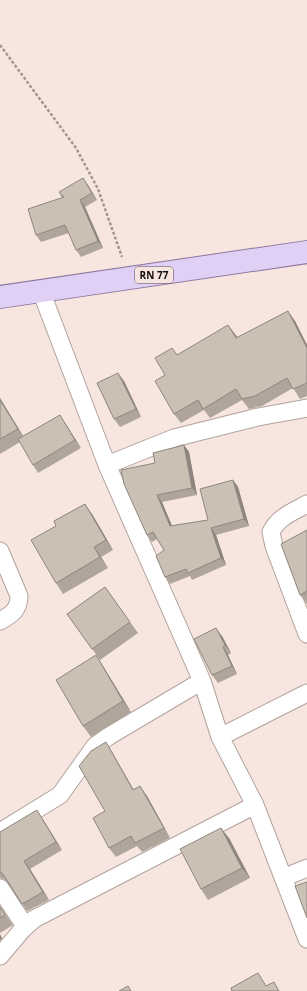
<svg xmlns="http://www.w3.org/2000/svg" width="307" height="991" font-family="'Open Sans',sans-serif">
<rect width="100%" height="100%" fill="#f7e6e0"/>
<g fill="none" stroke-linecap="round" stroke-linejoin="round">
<g stroke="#b2a29c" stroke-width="19">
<path id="minor" d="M 41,291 L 107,465 L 202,681 L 220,737 L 255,805 L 307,939
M 107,465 L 174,438 L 258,417 L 307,408
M 307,504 C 293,512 278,517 271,532 L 274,546 L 307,634
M 0,551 L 19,596 C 19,610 11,615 0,621
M 220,737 L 307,693
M 0,832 L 60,795 L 95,746 L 109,736 L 202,681
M 283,878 L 307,868
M 0,888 L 25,926
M 0,956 L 22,930 L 34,919 L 255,805"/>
</g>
<g stroke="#8c77a0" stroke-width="24">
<path id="primary" d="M 0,297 L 307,252"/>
</g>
<path stroke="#a29691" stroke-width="2.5" stroke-dasharray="3 2" stroke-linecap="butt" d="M 0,45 L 76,148 L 98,189 L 122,257"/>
<use href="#minor" stroke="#fff" stroke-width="17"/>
<use href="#primary" stroke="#e1d0f6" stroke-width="22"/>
</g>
<path fill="#afa59b" d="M 88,185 L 97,200 L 85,207 L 103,248 L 81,257 L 76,250 L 69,233 L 41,242 L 36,235 L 62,198 L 59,192 Z
M 295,321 L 307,345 L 307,396 L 300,399 L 293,388 L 262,406 L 249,409 L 242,400 L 210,418 L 204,410 L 181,423 L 174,414 L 165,375 L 177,355 L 235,334 L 237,337 Z
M 124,381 L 141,417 L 120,427 L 114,419 Z
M 0,398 L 23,436 L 65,423 L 81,448 L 38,473 L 33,465 L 20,442 L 0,454 Z
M 184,445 L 189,452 L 197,495 L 162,502 L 172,526 L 208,520 L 233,480 L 238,487 L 249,526 L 216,535 L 226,565 L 192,580 L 190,576 L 170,584 L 165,577 L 164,550 L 157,539 L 152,542 L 147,535 L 155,463 Z
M 92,514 L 113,550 L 101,557 L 108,568 L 63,594 L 56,583 Z
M 307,530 L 307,604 L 300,595 Z
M 105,587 L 138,633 L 100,660 L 67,614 Z
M 222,636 L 231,653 L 228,655 L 237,674 L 218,683 L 212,675 Z
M 103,666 L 131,712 L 91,737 L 83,726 Z
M 112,752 L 134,790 L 147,796 L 170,838 L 142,852 L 137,846 L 116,857 L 109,848 Z
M 42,818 L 62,850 L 30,869 L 49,900 L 27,911 L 7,882 L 4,879 L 0,878 L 0,832 Z
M 229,838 L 250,878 L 208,900 L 201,889 Z
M 0,906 L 13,925 L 0,933 Z"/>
<path fill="#8e867e" d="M 83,178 L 88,185 L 97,200 L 92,193 Z
M 80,200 L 85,207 L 103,248 L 98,241 Z
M 288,311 L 295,321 L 307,345 L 307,348 Z
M 228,325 L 235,334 L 243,347 L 236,338 Z
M 118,373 L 124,381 L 141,417 L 136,409 Z
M 0,398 L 1,400 L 25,439 L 18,429 L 0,400 Z
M 60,415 L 65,423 L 81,448 L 75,440 Z
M 184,445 L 189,452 L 197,495 L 192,488 Z
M 233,480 L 238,487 L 249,526 L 244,519 Z
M 157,495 L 162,502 L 175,533 L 170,526 Z
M 85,504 L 92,514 L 113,550 L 106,540 Z
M 211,528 L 216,535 L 226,565 L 221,558 Z
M 94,547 L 101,557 L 108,568 L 100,557 Z
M 216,628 L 222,636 L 231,653 L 225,645 Z
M 223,647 L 228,655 L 237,674 L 232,666 Z
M 96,655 L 103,666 L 131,712 L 123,701 Z
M 106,742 L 112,752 L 139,800 L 133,790 Z
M 140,786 L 147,796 L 170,838 L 164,828 Z
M 37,810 L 62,850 L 56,842 Z
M 221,828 L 229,838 L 250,878 L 242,868 Z
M 24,861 L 30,869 L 49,900 L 43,892 Z
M 0,934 L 2,938 L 0,941 Z"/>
<path fill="#cbc0b4" stroke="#8e867e" d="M 83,178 L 92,193 L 80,200 L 98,241 L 76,250 L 65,225 L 36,235 L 28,209 L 64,197 L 59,192 Z
M 288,311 L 307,348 L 307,383 L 293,389 L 287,378 L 255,396 L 242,399 L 236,389 L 203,409 L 198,400 L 174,414 L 155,381 L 165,375 L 155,358 L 172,348 L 177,355 L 228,325 L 236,338 Z
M 118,373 L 136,409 L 114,419 L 97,383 Z
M 0,400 L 18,429 L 0,439 Z
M 60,415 L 75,440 L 33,465 L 18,439 Z
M 184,445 L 192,488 L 157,495 L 170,526 L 208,520 L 200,489 L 233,480 L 244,519 L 211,528 L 221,558 L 188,573 L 186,569 L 165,577 L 156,556 L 164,550 L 153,532 L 147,535 L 124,484 L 121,470 L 155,463 L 153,453 Z
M 85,504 L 106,540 L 94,547 L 100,557 L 56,583 L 31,540 L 56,526 L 54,521 Z
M 307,530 L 307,591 L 300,595 L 281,544 Z
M 105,587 L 130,622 L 92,649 L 67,614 Z
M 216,628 L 225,645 L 223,647 L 232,666 L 212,675 L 194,639 Z
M 96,655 L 123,701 L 83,726 L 56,680 Z
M 106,742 L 133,790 L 140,786 L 164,828 L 135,843 L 131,836 L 109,848 L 93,818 L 105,811 L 79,766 L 91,751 Z
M 37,810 L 56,842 L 24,861 L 43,892 L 22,904 L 3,874 L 0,872 L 0,832 Z
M 221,828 L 242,868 L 201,889 L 180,849 Z
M 307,882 L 307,918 L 295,886 Z
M 0,907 L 5,915 L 0,918 Z
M 258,973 L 266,986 L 274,982 L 279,991 L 232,991 L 231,988 Z
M 128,986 L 131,991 L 119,991 Z"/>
<g text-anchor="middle" stroke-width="3.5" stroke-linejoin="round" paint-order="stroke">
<rect fill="#f7e6e0" stroke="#574d4a" stroke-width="1" x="135" y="267" width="38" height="16" rx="3"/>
<g font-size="10" font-weight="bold" fill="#120c0a">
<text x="154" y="279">RN 77</text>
</g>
</g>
</svg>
